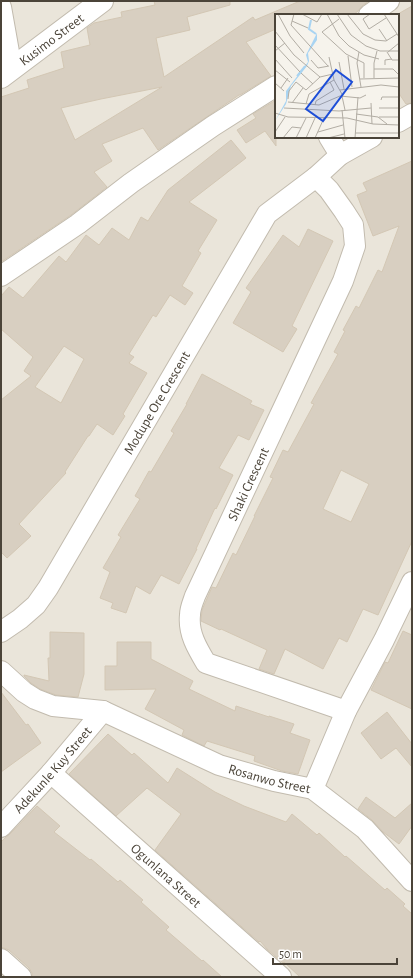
<svg xmlns="http://www.w3.org/2000/svg" width="413" height="978" font-family="'Alegreya Sans',sans-serif">
<rect width="100%" height="100%" fill="#f6f3ec"/>
<path fill="#eae5da" fill-rule="evenodd" d="M 1,1 L 412,1 L 412,977 L 1,977 ZM 276,15 L 398,15 L 398,137 L 276,137 Z"/>
<path fill="#d8cfc1" stroke="#d3c7b4" fill-rule="evenodd" d="M 154,1 L 230,1 L 230,5 L 187,17 L 190,30 L 156,38 L 164,77 L 253,17 L 255,20 L 300,1 L 369,1 L 362,6 L 358,11 L 353,15 L 276,15 L 276,29 L 246,42 L 271,76 L 240,95 L 239,95 L 158,150 L 143,128 L 102,144 L 112,161 L 94,172 L 107,187 L 71,215 L 1,262 L 1,97 L 29,88 L 27,80 L 64,68 L 61,52 L 90,45 L 87,28 L 94,23 L 122,17 L 121,12 L 155,5 ZM 162,87 L 75,140 L 61,108 L 101,99 Z
M 412,6 L 412,103 L 406,104 L 398,92 L 398,14 Z
M 276,100 L 276,146 L 265,131 L 246,143 L 237,130 L 256,118 L 253,114 Z
M 231,140 L 246,158 L 189,202 L 217,220 L 198,251 L 201,253 L 182,286 L 193,293 L 185,305 L 170,295 L 156,317 L 153,315 L 129,354 L 134,357 L 129,363 L 147,373 L 123,414 L 125,416 L 113,435 L 97,424 L 89,436 L 88,436 L 65,472 L 66,473 L 19,524 L 31,536 L 7,558 L 1,552 L 1,400 L 31,376 L 24,371 L 33,357 L 1,329 L 1,296 L 9,287 L 23,298 L 59,256 L 66,262 L 86,235 L 99,245 L 112,228 L 129,240 L 141,217 L 148,221 L 168,190 ZM 64,346 L 84,359 L 61,403 L 35,387 Z
M 412,161 L 412,541 L 378,615 L 363,609 L 347,642 L 339,638 L 323,669 L 285,649 L 274,674 L 259,669 L 267,650 L 221,629 L 220,630 L 201,621 L 202,610 L 212,587 L 216,588 L 233,553 L 236,555 L 255,516 L 254,516 L 273,478 L 270,477 L 283,450 L 288,452 L 314,404 L 311,403 L 338,354 L 334,352 L 345,331 L 343,330 L 356,306 L 359,308 L 378,270 L 382,272 L 399,226 L 373,236 L 357,195 L 367,191 L 363,183 ZM 341,470 L 369,484 L 351,522 L 323,509 Z
M 308,229 L 333,241 L 292,326 L 297,329 L 283,352 L 233,323 L 251,292 L 246,288 L 283,235 L 299,247 Z
M 202,374 L 252,401 L 250,404 L 264,410 L 249,440 L 238,435 L 219,468 L 233,475 L 216,509 L 215,508 L 196,549 L 197,549 L 179,584 L 161,575 L 150,594 L 136,586 L 126,613 L 111,608 L 113,603 L 100,598 L 110,572 L 103,568 L 121,537 L 118,535 L 140,499 L 135,496 L 149,471 L 151,472 L 174,433 L 171,431 L 187,404 L 186,404 Z
M 403,631 L 412,635 L 412,709 L 371,690 L 385,662 L 388,663 Z
M 50,632 L 84,633 L 84,674 L 78,697 L 56,695 L 40,689 L 31,683 L 24,676 L 24,675 L 49,681 L 48,658 L 50,658 Z
M 117,642 L 151,642 L 151,659 L 193,681 L 189,689 L 235,711 L 236,706 L 269,717 L 269,716 L 294,724 L 290,733 L 310,740 L 298,774 L 282,771 L 254,761 L 255,756 L 207,741 L 204,746 L 182,735 L 184,730 L 145,709 L 156,689 L 105,690 L 105,666 L 117,666 Z
M 1,692 L 26,725 L 28,724 L 41,743 L 1,772 Z
M 387,712 L 412,744 L 412,767 L 396,748 L 381,759 L 361,733 Z
M 108,734 L 132,755 L 134,753 L 168,783 L 177,768 L 215,792 L 244,806 L 286,822 L 292,814 L 317,835 L 319,833 L 345,857 L 346,856 L 385,890 L 387,888 L 405,904 L 403,906 L 412,914 L 412,977 L 300,977 L 284,962 L 283,963 L 267,949 L 260,941 L 259,942 L 155,850 L 181,814 L 147,788 L 116,816 L 69,774 Z
M 366,797 L 395,818 L 412,803 L 412,826 L 399,844 L 383,832 L 372,820 L 358,809 Z
M 37,806 L 60,826 L 54,832 L 90,860 L 91,859 L 118,882 L 120,880 L 143,900 L 141,902 L 169,927 L 166,930 L 202,961 L 203,960 L 222,977 L 33,977 L 32,976 L 32,973 L 29,968 L 9,950 L 1,947 L 1,842 L 5,838 L 9,835 Z"/>
<g fill="none" stroke-linecap="round" stroke-linejoin="round">
<g stroke="#c2bbae" stroke-width="22">
<g id="minor">
<path d="M 1,7 L 12,69"/>
<path d="M 369,15 L 389,1"/>
<path d="M 398,122 L 412,114"/>
<path d="M 329,137 L 340,155"/>
<path d="M 316,177 L 329,190 L 344,211 L 353,225 L 355,246 L 343,281 L 195,596 C 193,602 190,608 190,615 C 188,633 197,648 206,663 L 346,711"/>
<path d="M 1,276 L 78,224 L 131,183 L 213,126 L 276,86"/>
<path id="s1" d="M 1,632 L 20,619 L 36,605 L 48,588 L 267,214 L 316,177 L 340,155 L 372,137"/>
<path id="s2" d="M 1,671 L 24,692 L 35,699 L 53,706 L 103,711 L 219,765 L 274,781 L 313,789 L 365,829 L 412,881"/>
<path id="s3" d="M 51,773 L 281,977"/>
<path d="M 313,789 L 346,711 L 384,640 L 412,582"/>
<path id="s4" d="M 1,827 L 51,773 L 103,711"/>
<path d="M 1,959 L 21,977"/>
</g>
</g>
<g stroke="#c2bbae" stroke-width="24">
<g id="tertiary">
<path id="s5" d="M 1,77 L 102,1"/>
</g>
</g>
<use href="#minor" stroke="#fff" stroke-width="20"/>
<use href="#tertiary" stroke="#fff" stroke-width="22"/>
</g>
<g text-anchor="middle" stroke-width="3" stroke-linejoin="round" paint-order="stroke">
<g font-size="14" fill="#4b4439" stroke="#fff">
<text dy="5" stroke="none"><textPath href="#s5" startOffset="63">Kusimo Street</textPath></text>
<text dy="5" stroke="none"><textPath href="#s1" startOffset="280">Modupe Ore Crescent</textPath></text>
<text transform="translate(248 484) rotate(-65)" y="5">Shaki Crescent</text>
<text dy="5" stroke="none"><textPath href="#s4" startOffset="77">Adekunle Kuy Street</textPath></text>
<text dy="5" stroke="none"><textPath href="#s2" startOffset="294">Rosanwo Street</textPath></text>
<text dy="5" stroke="none"><textPath href="#s3" startOffset="154">Ogunlana Street</textPath></text>
</g>
</g>
<g transform="translate(275 14)">
<rect width="124" height="124" fill="#f6f3ec"/>
<path d="M 42,19 L 42,26 L 33,39 L 34,47 L 32,52 L 16,72 L 11,90 L 0,107 L 11,87 L 11,77 L 33,48 L 31,41 Z" fill="#a9d4f2"/>
<path fill="none" stroke="#a9d4f2" stroke-width="2" d="M 36,6 L 34,15 L 41,20M 22,62 L 30,52"/>
<path fill="none" stroke="#b2ada4" stroke-width="1" d="M 3,0 L 15,22 L 29,39M 19,0 L 16,11 L 53,52M 27,0 L 42,8 L 47,0M 52,0 L 64,22 L 74,32 L 89,41 L 104,45M 62,0 L 76,21 L 91,32 L 105,37 L 124,37M 72,0 L 88,20 L 100,26 L 111,27 L 122,20M 95,0 L 88,5 L 94,15 L 111,4M 109,0 L 124,23M 64,5 L 47,18 L 71,40 L 89,49 L 89,64M 17,7 L 33,14M 104,15 L 112,27M 0,17 L 19,41 L 45,63M 0,31 L 25,58M 0,37 L 10,29M 84,38 L 82,49 L 86,73M 112,38 L 117,46 L 124,46M 113,38 L 124,29M 73,42 L 77,73M 54,43 L 59,66 L 68,82M 0,45 L 17,64M 36,46 L 43,54 L 54,52M 64,48 L 69,75M 110,51 L 110,46 L 117,45M 99,55 L 118,55 L 124,61M 0,56 L 15,68M 26,59 L 38,70M 99,64 L 99,49 L 102,37M 85,65 L 124,64M 0,69 L 9,77M 6,74 L 13,64M 65,76 L 106,71 L 124,73M 67,82 L 70,96M 13,85 L 14,77 L 21,68 L 31,76 L 45,63 L 58,60M 106,86 L 107,83 L 124,83M 13,88 L 44,91 L 65,82 L 85,84 L 91,81M 17,89 L 28,74M 96,89 L 97,110M 31,90 L 34,80 L 59,66M 40,91 L 41,87 L 59,76 L 55,68M 9,94 L 64,97 L 96,94M 104,94 L 124,94M 67,96 L 70,124M 0,99 L 13,103 L 72,104 L 98,110 L 124,111M 81,100 L 103,103 L 112,110M 104,103 L 124,103M 124,103 L 124,118M 0,118 L 10,103M 43,118 L 68,111M 80,119 L 124,119M 8,124 L 17,113 L 26,114M 21,124 L 31,104M 31,124 L 40,104M 40,124 L 49,104M 53,124 L 69,120M 80,124 L 83,83"/>
<path fill="#1d4ed8" fill-opacity="0.15" stroke="#1d4ed8" stroke-width="2" d="M 61,56 L 77,68 L 48,107 L 31,95 Z"/>
<rect width="124" height="124" fill="none" stroke="#4b4439" stroke-width="2"/>
</g>
<rect width="413" height="978" fill="none" stroke="#4b4439" stroke-width="4"/>
<path d="M273 958v6h124v-6" fill="none" stroke="#4b4439" stroke-width="2"/>
<text x="279" y="958" font-size="12" fill="#4b4439" stroke="#ffffff" stroke-width="3" paint-order="stroke">50 m</text>
</svg>
